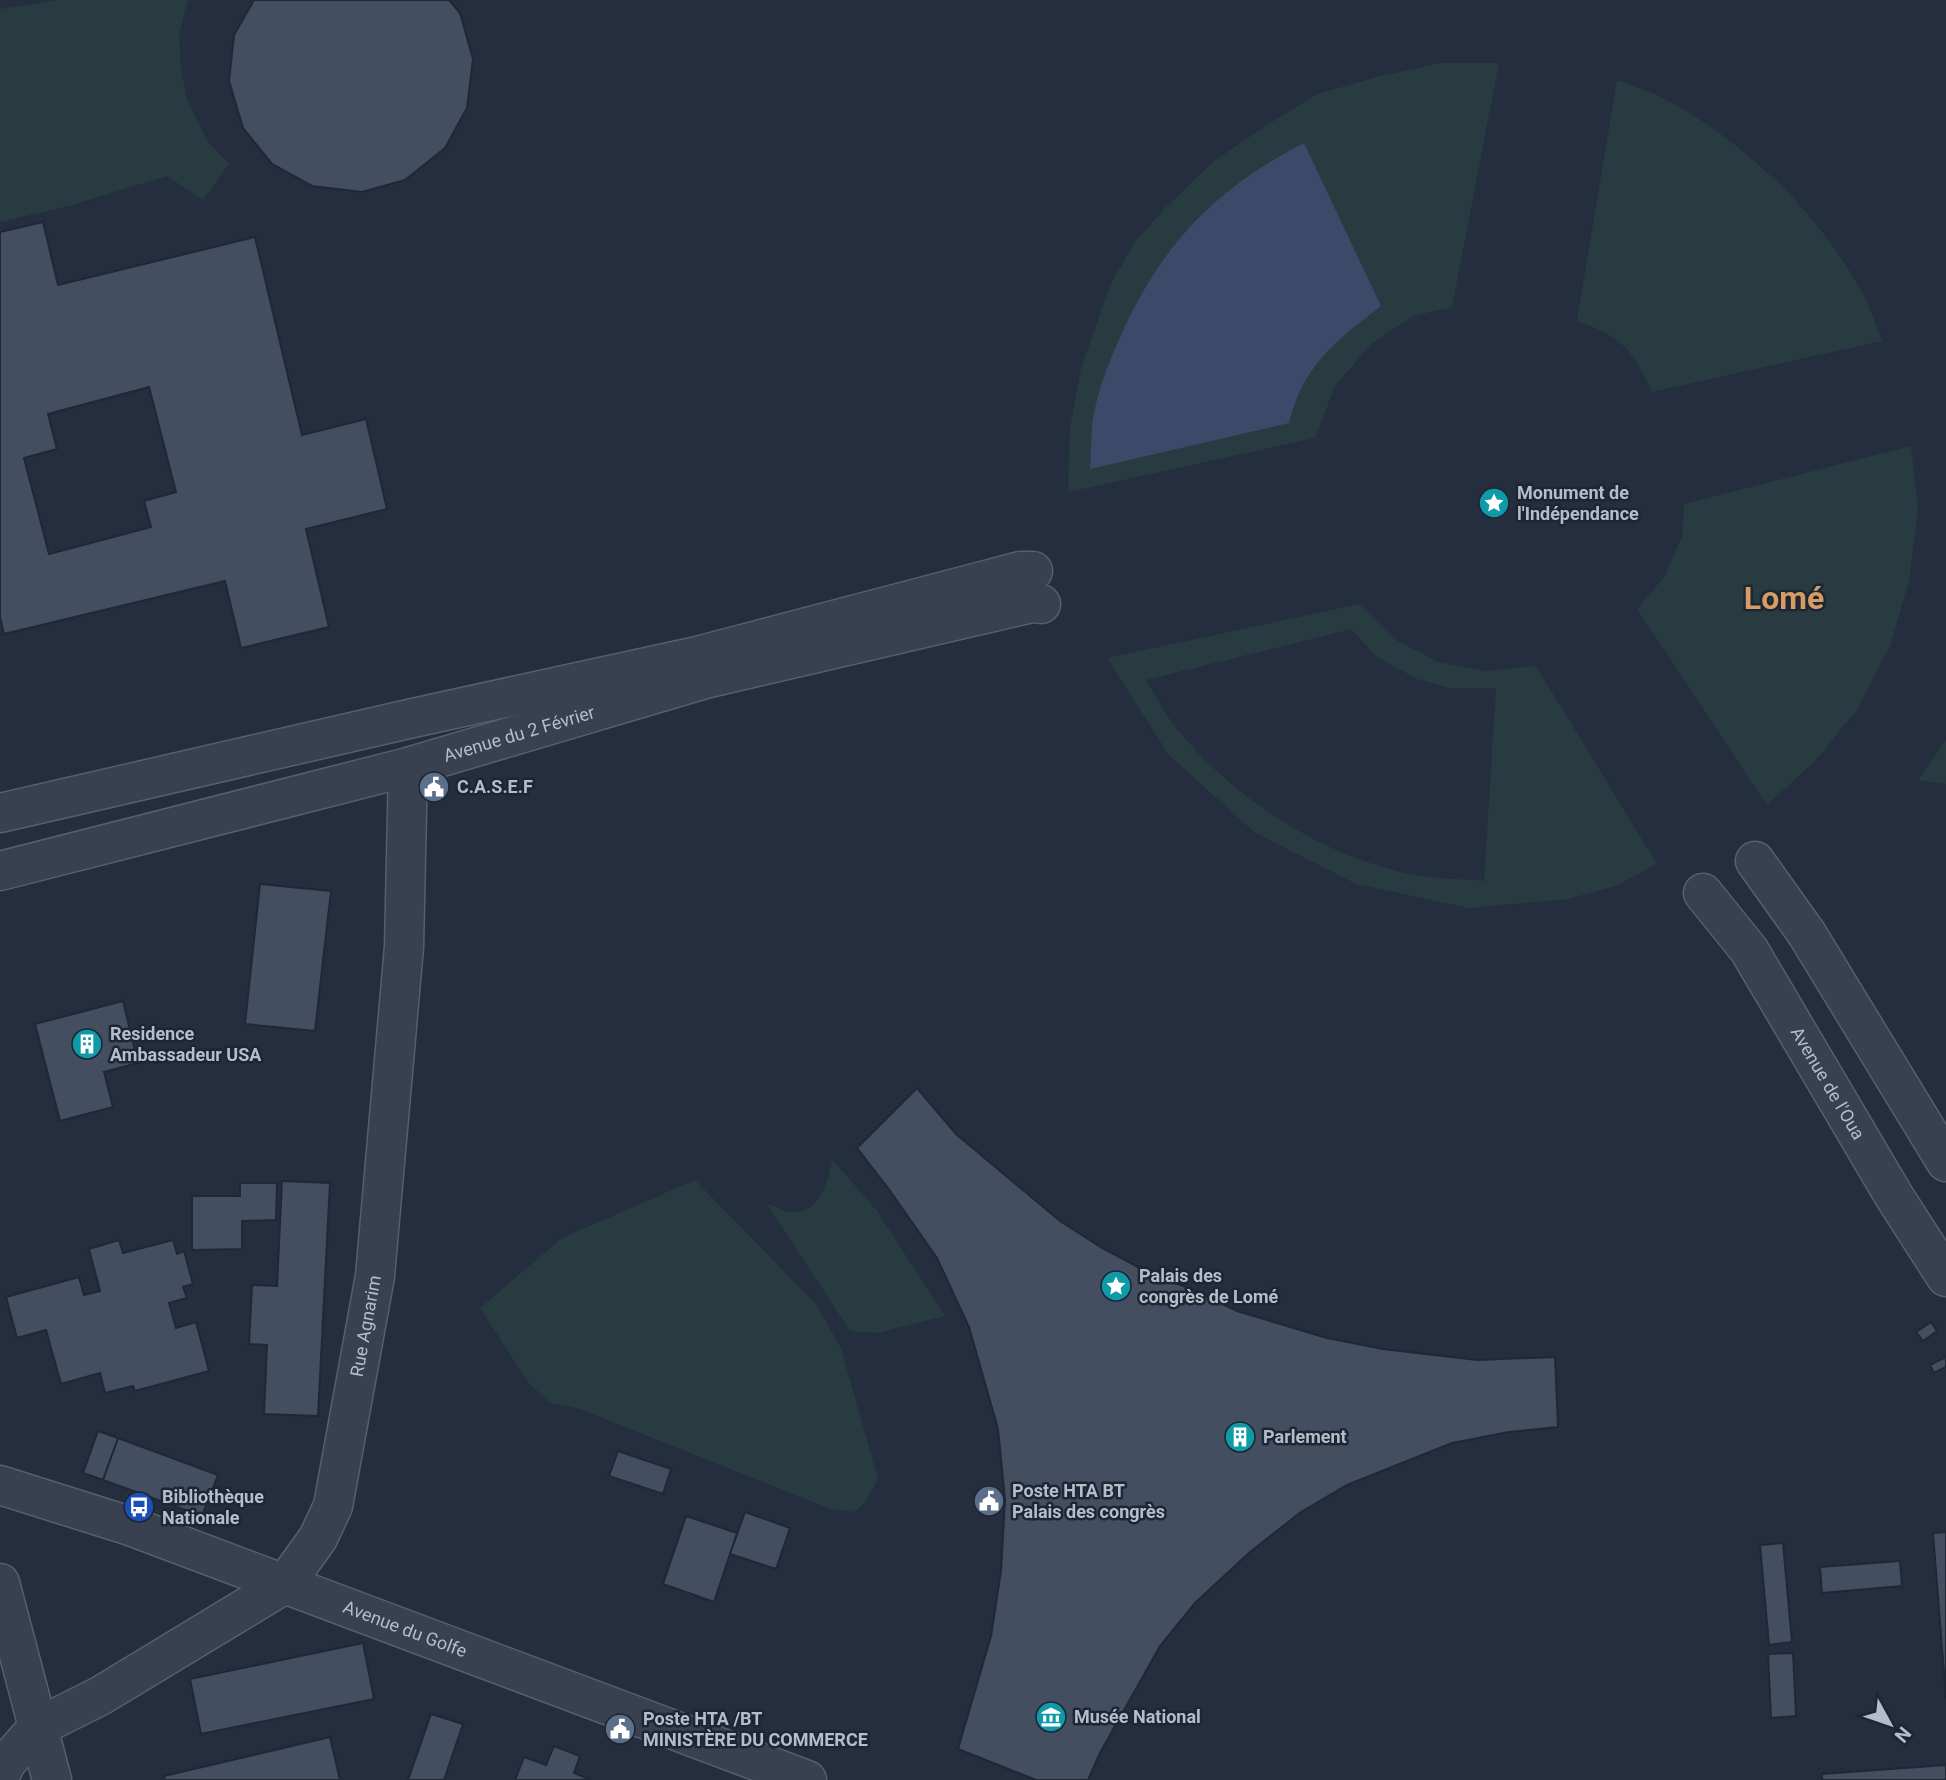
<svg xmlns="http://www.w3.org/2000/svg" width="1946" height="1780" font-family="Roboto,sans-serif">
<rect width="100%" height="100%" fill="#252e3f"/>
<path fill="#273b40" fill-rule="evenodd" d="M 60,0 L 188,0 L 179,34 L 181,70 L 187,100 L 208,142 L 229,164 L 203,200 L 167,176 L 69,206 L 0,222 L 0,9 Z
M 1440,63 L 1499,63 L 1452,307 L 1413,316 L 1371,344 L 1335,386 L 1315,438 L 1068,492 L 1070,428 L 1081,368 L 1111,283 L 1136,241 L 1165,208 L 1214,161 L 1264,127 L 1317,94 L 1377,77 Z
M 1617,80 C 1630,85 1644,89 1657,95 C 1742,138 1819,212 1864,296 C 1871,310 1876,326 1882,341 L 1652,392 C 1635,351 1619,335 1577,321 Z
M 1911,446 L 1918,511 L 1909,581 L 1890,646 L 1858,708 L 1816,760 L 1767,805 L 1637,609 L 1665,576 L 1682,536 L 1684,504 Z
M 1359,604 L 1394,639 L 1438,662 L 1486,671 L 1536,666 L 1657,864 L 1616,886 L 1568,899 L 1469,908 L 1356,884 L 1254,832 L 1169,755 L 1107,658 ZM 1351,629 L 1377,657 L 1417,679 L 1450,688 L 1496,688 L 1484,881 C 1462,879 1437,879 1415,875 C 1324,856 1241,804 1181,734 C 1167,718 1157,698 1146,680 Z
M 1946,740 L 1946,784 L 1918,780 Z
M 832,1159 L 877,1211 L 945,1316 L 878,1333 L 850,1331 L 767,1204 C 774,1206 781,1210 788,1212 C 818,1217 829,1182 832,1159 Z
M 695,1180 L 816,1304 L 841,1348 L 878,1479 L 865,1502 L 855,1512 L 831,1509 L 580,1409 L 550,1403 L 528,1382 L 480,1308 L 562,1238 Z"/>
<path fill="#3a4a68" d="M 1304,143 L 1381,306 C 1336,341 1303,365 1289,423 L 1090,469 C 1091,455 1091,440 1092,426 C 1096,394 1108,364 1121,335 C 1162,244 1216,188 1304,143 Z"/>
<path fill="#444e61" stroke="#202736" stroke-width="2" fill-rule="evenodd" d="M 254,0 L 449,0 L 460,13 L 473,59 L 467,108 L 445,148 L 405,180 L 362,192 L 312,186 L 272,164 L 243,128 L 229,81 L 234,35 Z
M 43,222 L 58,285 L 255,237 L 302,435 L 366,419 L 387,509 L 306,529 L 329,627 L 241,648 L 225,581 L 4,634 L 0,617 L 0,232 ZM 149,387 L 176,492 L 144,501 L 151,527 L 49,554 L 24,458 L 57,449 L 48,414 Z
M 260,884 L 331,891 L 315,1031 L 245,1024 Z
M 123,1001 L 138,1063 L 104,1072 L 113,1107 L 60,1121 L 35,1024 Z
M 917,1088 L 956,1134 L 1060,1221 L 1102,1248 L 1153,1275 L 1189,1288 L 1237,1311 L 1327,1338 L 1383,1349 L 1477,1360 L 1555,1357 L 1558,1427 L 1509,1432 L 1452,1443 L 1347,1485 L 1301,1512 L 1250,1552 L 1195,1603 L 1160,1646 L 1100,1753 L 1088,1780 L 1036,1780 L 958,1749 L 991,1636 L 1001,1571 L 1005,1500 L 998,1429 L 969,1327 L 937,1258 L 888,1188 L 857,1148 Z
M 282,1181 L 330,1183 L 318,1416 L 264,1414 L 267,1345 L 249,1344 L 252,1285 L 277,1286 Z
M 240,1183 L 277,1183 L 276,1220 L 242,1221 L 242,1249 L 192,1250 L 192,1196 L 240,1196 Z
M 119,1240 L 123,1253 L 173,1240 L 177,1254 L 184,1251 L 193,1284 L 183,1287 L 187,1298 L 169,1303 L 176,1328 L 196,1322 L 209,1371 L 135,1391 L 133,1386 L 105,1393 L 100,1373 L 61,1384 L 46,1330 L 17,1338 L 6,1297 L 79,1277 L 84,1295 L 100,1291 L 89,1249 Z
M 1931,1322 L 1937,1331 L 1923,1341 L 1916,1332 Z
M 1946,1357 L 1946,1367 L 1934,1373 L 1930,1365 Z
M 98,1431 L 118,1438 L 103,1480 L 83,1473 Z
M 118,1438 L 218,1475 L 202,1516 L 103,1480 Z
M 618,1451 L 671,1469 L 663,1494 L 609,1476 Z
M 745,1512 L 790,1528 L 776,1569 L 730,1554 Z
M 686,1516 L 737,1533 L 714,1602 L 663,1584 Z
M 1946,1532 L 1946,1699 L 1933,1533 Z
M 1783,1543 L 1792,1642 L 1769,1645 L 1760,1545 Z
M 1900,1561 L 1902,1586 L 1822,1593 L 1820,1567 Z
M 363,1643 L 374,1699 L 201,1734 L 190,1679 Z
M 1793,1653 L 1796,1716 L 1771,1718 L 1768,1654 Z
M 431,1714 L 463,1724 L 444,1780 L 408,1780 Z
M 330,1737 L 340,1780 L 165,1780 L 164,1776 Z
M 554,1746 L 580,1756 L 574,1773 L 591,1780 L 515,1780 L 524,1757 L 546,1765 Z
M 1946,1765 L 1946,1780 L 1822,1780 L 1822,1774 Z"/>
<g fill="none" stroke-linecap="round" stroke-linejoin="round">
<g stroke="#575e6d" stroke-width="41">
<g id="minor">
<path d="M 0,813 L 413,718 L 697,656 L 990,579 L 1020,571 L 1033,571"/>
<path d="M 1755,861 L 1807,934 L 1946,1162"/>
<path id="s1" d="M 0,871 L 408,767 L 705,679 L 1032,603 L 1041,604"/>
<path id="s2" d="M 1703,893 L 1749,950 L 1894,1196 L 1946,1277"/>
<path id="s3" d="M 0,1485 L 130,1526 L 807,1780"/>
<path d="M 0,1583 L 52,1780"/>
<path id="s4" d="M 0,1776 L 6,1763 L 38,1727 L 100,1696 L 285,1584 L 318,1538 L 333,1506 L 375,1276 L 404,947 L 408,767"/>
</g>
</g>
<use href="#minor" stroke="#39404f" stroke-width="38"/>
</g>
<defs>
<g id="sight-disc" transform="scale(1.575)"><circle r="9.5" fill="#0f9aa8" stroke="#1e2534"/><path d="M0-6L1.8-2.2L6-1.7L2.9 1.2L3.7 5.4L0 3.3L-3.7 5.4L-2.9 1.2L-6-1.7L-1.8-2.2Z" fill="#fff"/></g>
<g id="civic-disc" transform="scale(1.575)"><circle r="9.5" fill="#5c6f8a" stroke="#1e2534"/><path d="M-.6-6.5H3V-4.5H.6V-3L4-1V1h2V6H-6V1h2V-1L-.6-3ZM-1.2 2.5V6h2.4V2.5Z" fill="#fff"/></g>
<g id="building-disc" transform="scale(1.575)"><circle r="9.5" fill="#0f9aa8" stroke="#1e2534"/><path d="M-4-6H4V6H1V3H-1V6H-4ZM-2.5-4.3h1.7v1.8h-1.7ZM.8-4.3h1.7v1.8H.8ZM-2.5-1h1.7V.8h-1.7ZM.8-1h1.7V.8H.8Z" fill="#fff"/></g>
<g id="bus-disc" transform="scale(1.575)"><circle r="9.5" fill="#1a4fb4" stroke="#1e2534"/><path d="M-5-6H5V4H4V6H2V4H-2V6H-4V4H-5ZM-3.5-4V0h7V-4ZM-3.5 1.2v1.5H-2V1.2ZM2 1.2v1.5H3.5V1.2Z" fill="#fff"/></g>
<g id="museum-disc" transform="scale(1.575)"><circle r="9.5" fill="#0f9aa8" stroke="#1e2534"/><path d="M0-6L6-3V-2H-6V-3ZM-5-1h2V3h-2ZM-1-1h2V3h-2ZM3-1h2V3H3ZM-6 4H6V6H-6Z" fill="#fff"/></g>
</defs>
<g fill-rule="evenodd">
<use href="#sight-disc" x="1494" y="503"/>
<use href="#civic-disc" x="434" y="787"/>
<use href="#building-disc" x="87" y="1044"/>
<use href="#sight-disc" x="1116" y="1286"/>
<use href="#building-disc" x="1240" y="1437"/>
<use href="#civic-disc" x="989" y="1501"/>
<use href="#bus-disc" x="139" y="1507"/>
<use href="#museum-disc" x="1051" y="1717"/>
<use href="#civic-disc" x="620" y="1729"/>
</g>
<g text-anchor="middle" stroke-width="5" stroke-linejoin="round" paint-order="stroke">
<g font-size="18" font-weight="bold" fill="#b5bcca" stroke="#1e2534" text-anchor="start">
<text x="1517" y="499">Monument de<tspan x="1517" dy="21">l'Indépendance</tspan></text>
<text x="457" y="793">C.A.S.E.F</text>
<text x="110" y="1040">Residence<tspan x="110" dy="21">Ambassadeur USA</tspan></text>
<text x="1139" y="1282">Palais des<tspan x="1139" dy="21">congrès de Lomé</tspan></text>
<text x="1263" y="1443">Parlement</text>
<text x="1012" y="1497">Poste HTA BT<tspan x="1012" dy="21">Palais des congrès</tspan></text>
<text x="162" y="1503">Bibliothèque<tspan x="162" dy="21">Nationale</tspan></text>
<text x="1074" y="1723">Musée National</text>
<text x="643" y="1725">Poste HTA /BT<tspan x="643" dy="21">MINISTÈRE DU COMMERCE</tspan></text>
</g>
<g font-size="18" fill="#b5bcca" stroke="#1e2534">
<text dy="6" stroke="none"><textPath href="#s1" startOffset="537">Avenue du 2 Février</textPath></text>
<text dy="6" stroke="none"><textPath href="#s2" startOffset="228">Avenue de l'Oua</textPath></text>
<text dy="6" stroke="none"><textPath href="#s4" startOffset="623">Rue Agnarim</textPath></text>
<text dy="6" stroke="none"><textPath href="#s3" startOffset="430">Avenue du Golfe</textPath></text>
</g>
<g font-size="32" font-weight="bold" fill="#d59d64" stroke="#1e2534">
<text x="1784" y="609">Lomé</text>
</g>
</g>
<g transform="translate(1890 1724) rotate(130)" stroke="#1e2534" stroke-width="5" paint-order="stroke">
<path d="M0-5L12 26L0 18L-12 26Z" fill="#b5bcca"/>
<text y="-10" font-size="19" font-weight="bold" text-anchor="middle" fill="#b5bcca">N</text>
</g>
</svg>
